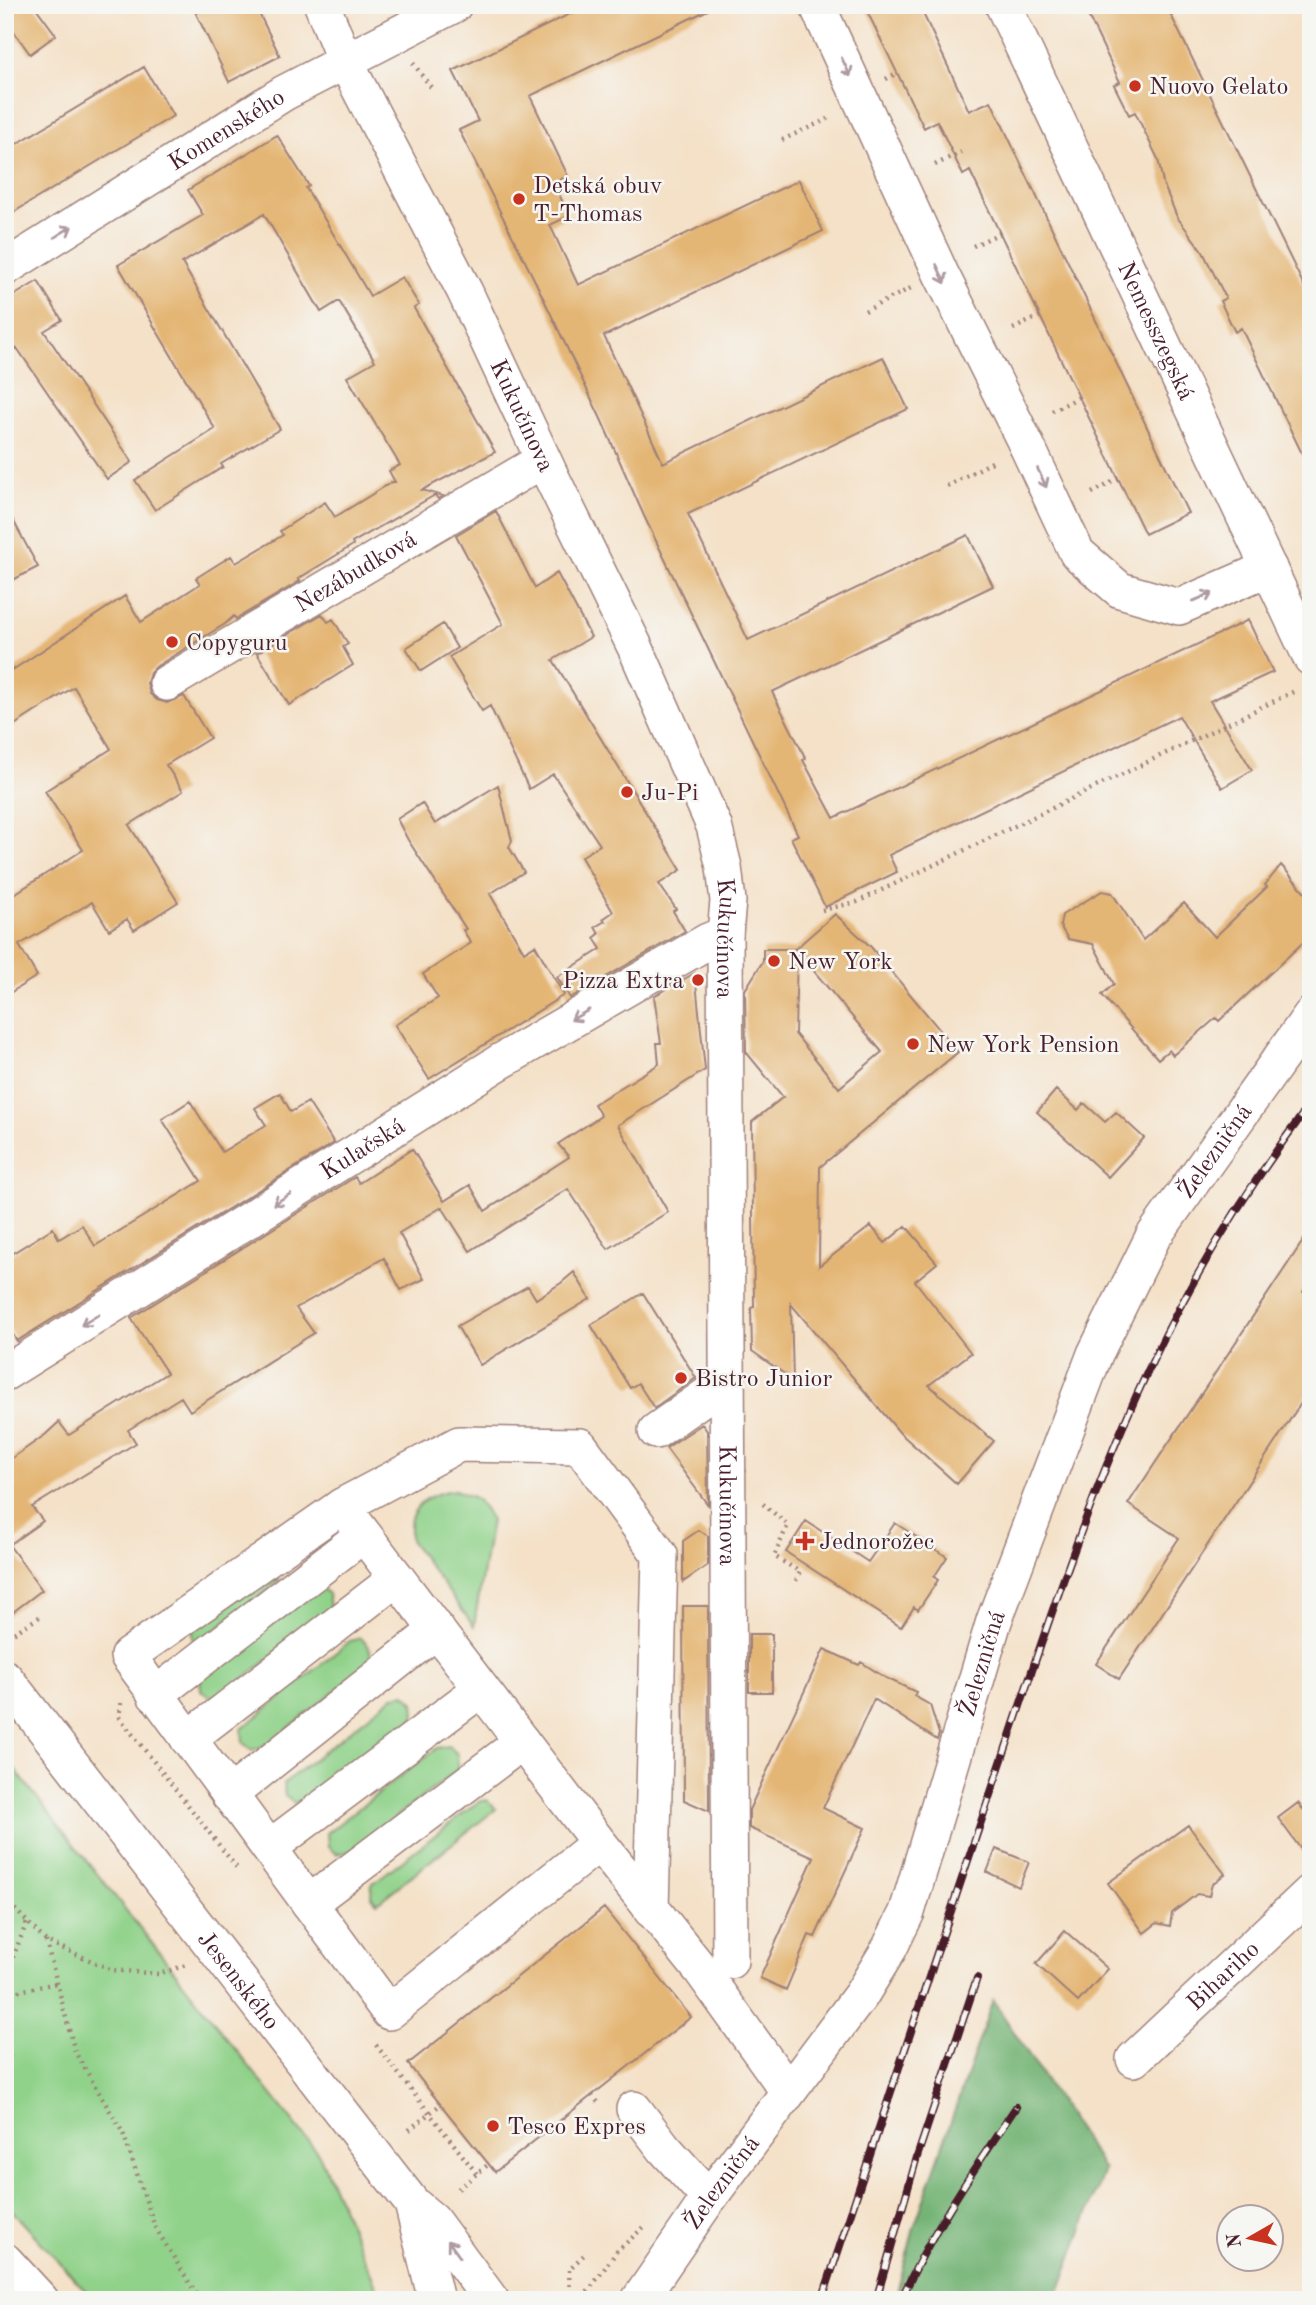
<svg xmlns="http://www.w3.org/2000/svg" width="1316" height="2305" font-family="'Old Standard TT',serif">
<rect width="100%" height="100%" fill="#f6f6f2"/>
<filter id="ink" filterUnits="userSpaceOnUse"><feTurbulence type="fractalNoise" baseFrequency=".0143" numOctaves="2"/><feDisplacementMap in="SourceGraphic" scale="14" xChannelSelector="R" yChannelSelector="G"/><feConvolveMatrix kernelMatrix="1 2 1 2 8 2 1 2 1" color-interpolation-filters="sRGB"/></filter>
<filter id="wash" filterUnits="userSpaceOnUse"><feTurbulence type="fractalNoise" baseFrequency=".00686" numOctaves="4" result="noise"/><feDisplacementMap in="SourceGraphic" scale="28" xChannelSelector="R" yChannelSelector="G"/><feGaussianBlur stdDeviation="1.57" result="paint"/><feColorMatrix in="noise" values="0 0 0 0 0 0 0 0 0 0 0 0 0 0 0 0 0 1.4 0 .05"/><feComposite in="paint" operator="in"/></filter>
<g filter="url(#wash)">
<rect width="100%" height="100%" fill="#f4e1c8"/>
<path fill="#90d28a" stroke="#6d785a" stroke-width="2" d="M 455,1490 L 477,1499 L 491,1520 L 474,1626 L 410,1540 C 410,1533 409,1522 412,1516 C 420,1498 438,1492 455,1490 Z
M 268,1572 L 279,1580 L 194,1646 L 192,1627 Z
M 319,1586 L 328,1594 L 330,1607 L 326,1613 L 225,1694 L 210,1697 L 201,1690 L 200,1677 Z
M 361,1638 C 370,1647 374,1655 367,1666 L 266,1746 L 252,1750 L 243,1743 L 242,1729 L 350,1641 Z
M 405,1694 L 414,1702 L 415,1715 L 411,1722 L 309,1800 L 294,1803 L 285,1796 L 284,1783 L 394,1696 Z
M 449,1746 L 457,1754 L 458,1767 L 454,1773 L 351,1851 L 336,1854 L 328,1847 L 327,1833 L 437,1748 Z
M 5,1757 L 320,2156 L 382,2300 L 94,2300 L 5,2203 Z
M 487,1800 L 496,1809 L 377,1903 L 371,1896 L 372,1884 L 478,1802 Z"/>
<path fill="#74b476" stroke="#5f6a50" stroke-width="2" d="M 993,2000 L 1104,2170 L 1056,2300 L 895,2300 L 914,2228 Z"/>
<g id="blocks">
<path fill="#e4b675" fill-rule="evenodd" d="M 5,5 L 34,5 L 56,35 L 30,54 L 5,19 Z
M 192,5 L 255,5 L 280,56 L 229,82 Z
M 588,5 L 718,5 L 530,96 L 568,176 L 554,183 L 569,216 L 550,225 L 578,285 L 799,180 L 823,231 L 604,336 L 663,463 L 883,357 L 908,409 L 688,514 L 748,640 L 968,535 L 993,586 L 772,692 L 806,759 L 803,760 L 834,818 L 1248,620 L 1273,672 L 1210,701 L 1252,770 L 1222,788 L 1179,716 L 889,855 L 897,872 L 825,907 L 791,838 L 798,835 L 644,516 L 601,419 L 536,283 L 459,130 L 478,121 L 453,71 Z
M 864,5 L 919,5 L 969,111 L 991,101 L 1188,513 L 1145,534 L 970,171 L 963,175 L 937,121 L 924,128 Z
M 1083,5 L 1166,5 L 1311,300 L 1311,472 L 1241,328 L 1235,332 L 1220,301 L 1226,298 L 1203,252 L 1177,217 L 1163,183 L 1158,159 L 1135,112 L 1129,115 L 1114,85 L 1120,82 Z
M 144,67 L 173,116 L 14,212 L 5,198 L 5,151 Z
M 277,135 L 309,186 L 306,188 L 370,296 L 402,277 L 419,305 L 414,308 L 495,452 L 422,490 L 443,496 L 438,499 L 435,495 L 352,543 L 353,545 L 298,579 L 300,581 L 236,619 L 234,616 L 225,624 L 157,666 L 150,673 L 147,683 L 150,694 L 157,700 L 167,703 L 184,696 L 210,738 L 166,765 L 183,791 L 129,825 L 178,902 L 134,930 L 127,919 L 109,930 L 92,902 L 19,945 L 37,976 L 5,996 L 5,900 L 83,850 L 45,791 L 111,749 L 74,687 L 5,731 L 5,675 L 125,596 L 141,622 L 200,584 L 196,578 L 231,556 L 236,563 L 283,535 L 280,531 L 325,502 L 335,517 L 392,482 L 395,482 L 389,471 L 400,465 L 347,377 L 375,361 L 339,301 L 321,312 L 264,214 L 182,263 L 280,429 L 221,464 L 223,467 L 155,510 L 135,480 L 215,429 L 118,265 L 203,215 L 188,190 Z
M 38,281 L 62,320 L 44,331 L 132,462 L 107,479 L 17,348 L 5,355 L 5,301 Z
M 5,505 L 38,567 L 5,584 Z
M 496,511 L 535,588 L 557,573 L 591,637 L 553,660 L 681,870 L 659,884 L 676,909 L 673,911 L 685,931 L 570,998 L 557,977 L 601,949 L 594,938 L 599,934 L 595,927 L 605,921 L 603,919 L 613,912 L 581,857 L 600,845 L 553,774 L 529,789 L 490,706 L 482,711 L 449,657 L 503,624 L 456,535 Z
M 322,614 L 328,622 L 333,619 L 348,644 L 343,647 L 353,665 L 289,705 L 257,653 Z
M 443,624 L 457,648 L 421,671 L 406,648 Z
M 498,785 L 512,841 L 509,847 L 524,872 L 490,894 L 524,952 L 535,945 L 564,995 L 429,1079 L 395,1025 L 438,998 L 423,974 L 471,943 L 463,930 L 466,929 L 408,840 L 397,819 L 422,803 L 435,824 Z
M 1281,865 L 1311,899 L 1311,935 L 1219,1021 L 1216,1018 L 1173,1055 L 1169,1050 L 1158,1059 L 1102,995 L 1114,984 L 1093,944 L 1068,939 L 1060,926 L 1062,915 L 1102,891 L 1112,893 L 1143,940 L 1184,903 L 1215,937 L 1267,887 L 1265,885 Z
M 835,914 L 871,947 L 958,1052 L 820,1167 L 819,1266 L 871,1226 L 885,1243 L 906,1226 L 937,1263 L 915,1281 L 971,1353 L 929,1385 L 994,1441 L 957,1484 L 900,1433 L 791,1304 L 793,1380 L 752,1351 L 751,1308 L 754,1307 L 752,1122 L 783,1097 L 746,1052 L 745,990 L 763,961 L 763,949 L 795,949 ZM 797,951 L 882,1052 L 839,1088 L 795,1034 Z
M 695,973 L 705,1070 L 618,1125 L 668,1212 L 608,1249 L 568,1189 L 470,1251 L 442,1207 L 399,1233 L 424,1279 L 401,1290 L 384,1258 L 296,1308 L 314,1333 L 190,1411 L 181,1397 L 128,1430 L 136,1443 L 32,1507 L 43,1521 L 9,1545 L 42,1590 L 5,1618 L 5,1463 L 45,1435 L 59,1422 L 69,1435 L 167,1373 L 131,1318 L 355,1177 L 359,1183 L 412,1149 L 444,1201 L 470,1185 L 485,1211 L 569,1157 L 558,1144 L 601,1116 L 594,1104 L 659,1064 L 657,1043 L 661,1043 L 654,996 Z
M 1056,1090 L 1078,1110 L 1084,1103 L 1105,1122 L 1116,1112 L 1144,1138 L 1108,1177 L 1037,1112 Z
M 280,1093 L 291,1112 L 308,1102 L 334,1143 L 17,1341 L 5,1322 L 5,1258 L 53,1228 L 59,1239 L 82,1225 L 95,1246 L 201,1181 L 162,1119 L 190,1101 L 222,1152 L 266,1125 L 255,1108 Z
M 1311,1229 L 1311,1279 L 1303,1292 L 1311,1297 L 1311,1388 L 1119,1679 L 1096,1664 L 1179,1538 L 1128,1504 Z
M 574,1272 L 590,1299 L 480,1365 L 457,1326 L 528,1286 L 536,1299 L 561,1283 Z
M 643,1293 L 696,1378 L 654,1408 L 638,1383 L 630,1388 L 591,1325 Z
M 702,1424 L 707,1431 L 708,1505 L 666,1448 Z
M 806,1521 L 868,1562 L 895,1523 L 947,1557 L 934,1577 L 938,1580 L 918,1610 L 914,1607 L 901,1627 L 786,1552 Z
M 699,1530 L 708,1536 L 708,1565 L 683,1582 L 683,1541 Z
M 683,1606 L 708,1606 L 709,1811 L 684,1800 Z
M 749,1634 L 772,1634 L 772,1692 L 749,1692 Z
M 824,1649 L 859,1665 L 861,1662 L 886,1678 L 916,1692 L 914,1696 L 930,1705 L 939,1734 L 937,1740 L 874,1699 L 823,1808 L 865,1828 L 815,1937 L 809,1935 L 786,1990 L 760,1978 L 814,1857 L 749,1828 L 749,1810 Z
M 1298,1803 L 1311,1819 L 1311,1863 L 1278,1818 Z
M 1188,1825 L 1225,1874 L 1212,1884 L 1209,1896 L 1197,1894 L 1172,1913 L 1170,1926 L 1157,1923 L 1144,1933 L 1108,1883 Z
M 996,1849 L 1029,1862 L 1019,1887 L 987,1872 Z
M 604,1908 L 691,2017 L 495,2172 L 408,2064 Z
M 1065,1931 L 1108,1969 L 1078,2002 L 1036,1964 Z"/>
</g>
</g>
<g filter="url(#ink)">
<use href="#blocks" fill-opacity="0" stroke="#9f807a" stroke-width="2"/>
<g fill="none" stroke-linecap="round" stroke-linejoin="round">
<g stroke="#9f807a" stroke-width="38">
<g id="minor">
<path id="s1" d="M 322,5 L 345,61 L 465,292 L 550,474 L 636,649 L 714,826 L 724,867 L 728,901 L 725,934 L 730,1961"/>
<path d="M 817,5 L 941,274 L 1026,444 L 1077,553 L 1120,590 L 1179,607 L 1269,568"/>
<path id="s2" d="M 1003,5 L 1311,658"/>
<path id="s3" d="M 5,268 L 284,93 L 454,5"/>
<path id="s4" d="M 167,683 L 543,460"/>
<path id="s5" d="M 5,1373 L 498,1063 L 708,941 L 725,934"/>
<path d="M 656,1431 L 727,1381"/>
<path d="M 342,1506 L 459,1444 L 580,1446 L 660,1555 L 651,1910"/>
<path id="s6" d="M 5,1678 L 412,2203 L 436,2300"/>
<path d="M 155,1695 L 363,1535"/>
<path d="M 188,1739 L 397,1578"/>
<path d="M 229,1795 L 437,1630"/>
<path d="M 599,1843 L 389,2012 L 128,1656 L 342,1506 L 599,1843 L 701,1970 L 788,2091"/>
<path d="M 269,1848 L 481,1689"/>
<path d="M 309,1903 L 522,1742"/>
<path id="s7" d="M 1134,2059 L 1311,1892"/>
<path d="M 634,2109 L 664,2148 L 709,2198"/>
<path d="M 414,2205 L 432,2220 L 491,2300"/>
<path d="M 5,2261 L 41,2300"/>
<path id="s8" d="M 639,2300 L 709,2198 L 861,1995 L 889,1949 L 907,1912 L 994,1621 L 1095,1354 L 1153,1237 L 1311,1015"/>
</g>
</g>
<path stroke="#9f807a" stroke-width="4.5" stroke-dasharray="2 5" stroke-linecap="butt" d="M 413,63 L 433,90
M 886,79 L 897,73
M 782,140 L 832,117
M 935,165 L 961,152
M 973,246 L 1000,233
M 865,311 L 911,288
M 1013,329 L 1040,316
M 1052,411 L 1079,397
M 947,486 L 996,460
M 1092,493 L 1118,479
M 822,910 L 857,902 L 1297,690
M 763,1504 L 788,1525 L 774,1556 L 800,1572 L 794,1585
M 14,1633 L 41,1616
M 121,1703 L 119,1717 L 237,1868
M 5,1899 L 46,1941 L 112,1970 L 159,1974 L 186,1965
M 46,1941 L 75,2052 L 123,2133 L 155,2227 L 200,2300
M 5,1977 L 27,1922
M 5,1994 L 57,1983
M 5,2035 L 10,2058
M 376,2045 L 477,2174
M 592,2095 L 600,2105
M 409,2130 L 441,2104
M 458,2189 L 489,2164
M 570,2300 L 569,2269 L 584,2255
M 576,2300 L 590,2289 L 617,2251 L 644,2227"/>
<use href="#minor" stroke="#fff" stroke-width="35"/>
<g stroke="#4a1f2b" stroke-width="8">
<path id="rail" d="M 822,2300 C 879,2128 935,1957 993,1786 C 1042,1642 1088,1495 1154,1358 C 1197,1268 1251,1183 1311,1103
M 876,2300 L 917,2157 L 977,1978
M 901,2300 C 931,2231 975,2168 1016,2107"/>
</g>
<use href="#rail" stroke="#f6f6f2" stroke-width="5" stroke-dasharray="16" stroke-linecap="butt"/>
</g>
<defs><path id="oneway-shaft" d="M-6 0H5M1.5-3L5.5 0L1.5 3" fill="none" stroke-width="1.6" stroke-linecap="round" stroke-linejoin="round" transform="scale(1.75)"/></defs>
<g stroke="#ae9aa0">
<use href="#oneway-shaft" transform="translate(846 67) rotate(65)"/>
<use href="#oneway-shaft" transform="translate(63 232) rotate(-32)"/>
<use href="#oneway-shaft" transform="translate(941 274) rotate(65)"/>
<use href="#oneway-shaft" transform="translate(1042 478) rotate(65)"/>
<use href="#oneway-shaft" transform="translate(1203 597) rotate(-23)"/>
<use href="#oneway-shaft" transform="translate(580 1015) rotate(150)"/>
<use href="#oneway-shaft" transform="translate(282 1199) rotate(148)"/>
<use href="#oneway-shaft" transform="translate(90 1320) rotate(148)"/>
<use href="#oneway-shaft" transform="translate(454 2249) rotate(-126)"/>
</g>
</g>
<g fill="#c8321e" stroke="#f6f6f2" stroke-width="2.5">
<circle cx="1135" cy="86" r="7"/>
<circle cx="519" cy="199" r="7"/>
<circle cx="172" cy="642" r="7"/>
<circle cx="627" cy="792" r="7"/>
<circle cx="774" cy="961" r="7"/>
<circle cx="698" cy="980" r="7"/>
<circle cx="913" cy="1044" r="7"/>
<circle cx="681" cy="1378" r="7"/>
<path d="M801.5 1530.5h7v7h7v7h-7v7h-7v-7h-7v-7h7z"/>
<circle cx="493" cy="2126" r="7"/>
</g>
<g text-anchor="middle" stroke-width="5" stroke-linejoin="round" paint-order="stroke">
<g font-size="24" fill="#4a1f2b" stroke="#f6f6f2" text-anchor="start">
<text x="1149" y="94">Nuovo Gelato</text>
<text x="533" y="193">Detská obuv<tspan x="533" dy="28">T-Thomas</tspan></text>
<text x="186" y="650">Copyguru</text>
<text x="641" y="800">Ju-Pi</text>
<text x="788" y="969">New York</text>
<text x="684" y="988" text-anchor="end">Pizza Extra</text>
<text x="927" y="1052">New York Pension</text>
<text x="695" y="1386">Bistro Junior</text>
<text x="819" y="1549">Jednorožec</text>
<text x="507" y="2134">Tesco Expres</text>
</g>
<g font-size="24" fill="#4a1f2b" stroke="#f6f6f2">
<text dy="8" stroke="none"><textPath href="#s3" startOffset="261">Komenského</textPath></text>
<text dy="8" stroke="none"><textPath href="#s2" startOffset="360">Nemesszegská</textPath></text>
<text dy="8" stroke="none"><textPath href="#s1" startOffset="457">Kukučínova</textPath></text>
<text dy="8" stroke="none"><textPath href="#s4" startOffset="219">Nezábudková</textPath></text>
<text dy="8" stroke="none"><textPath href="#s1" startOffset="1024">Kukučínova</textPath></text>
<text dy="8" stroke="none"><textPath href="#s5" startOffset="422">Kulačská</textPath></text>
<text dy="8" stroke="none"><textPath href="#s8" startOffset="1298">Železničná</textPath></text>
<text dy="8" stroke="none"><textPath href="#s1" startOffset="1591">Kukučínova</textPath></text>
<text dy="8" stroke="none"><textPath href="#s8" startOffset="732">Železničná</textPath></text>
<text dy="8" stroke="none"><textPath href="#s7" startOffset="122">Bihariho</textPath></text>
<text dy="8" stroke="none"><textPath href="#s6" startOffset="382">Jesenského</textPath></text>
<text dy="8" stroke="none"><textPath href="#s8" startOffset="144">Železničná</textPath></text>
</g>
</g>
<rect width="1316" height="2305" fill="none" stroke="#f6f6f2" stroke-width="28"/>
<g transform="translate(1250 2238) rotate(261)"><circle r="33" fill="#f6f6f2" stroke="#b1a0a2" stroke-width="2"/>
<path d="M0-5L12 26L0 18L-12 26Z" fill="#c8321e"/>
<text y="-10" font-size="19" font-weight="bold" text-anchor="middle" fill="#4a1f2b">N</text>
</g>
</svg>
